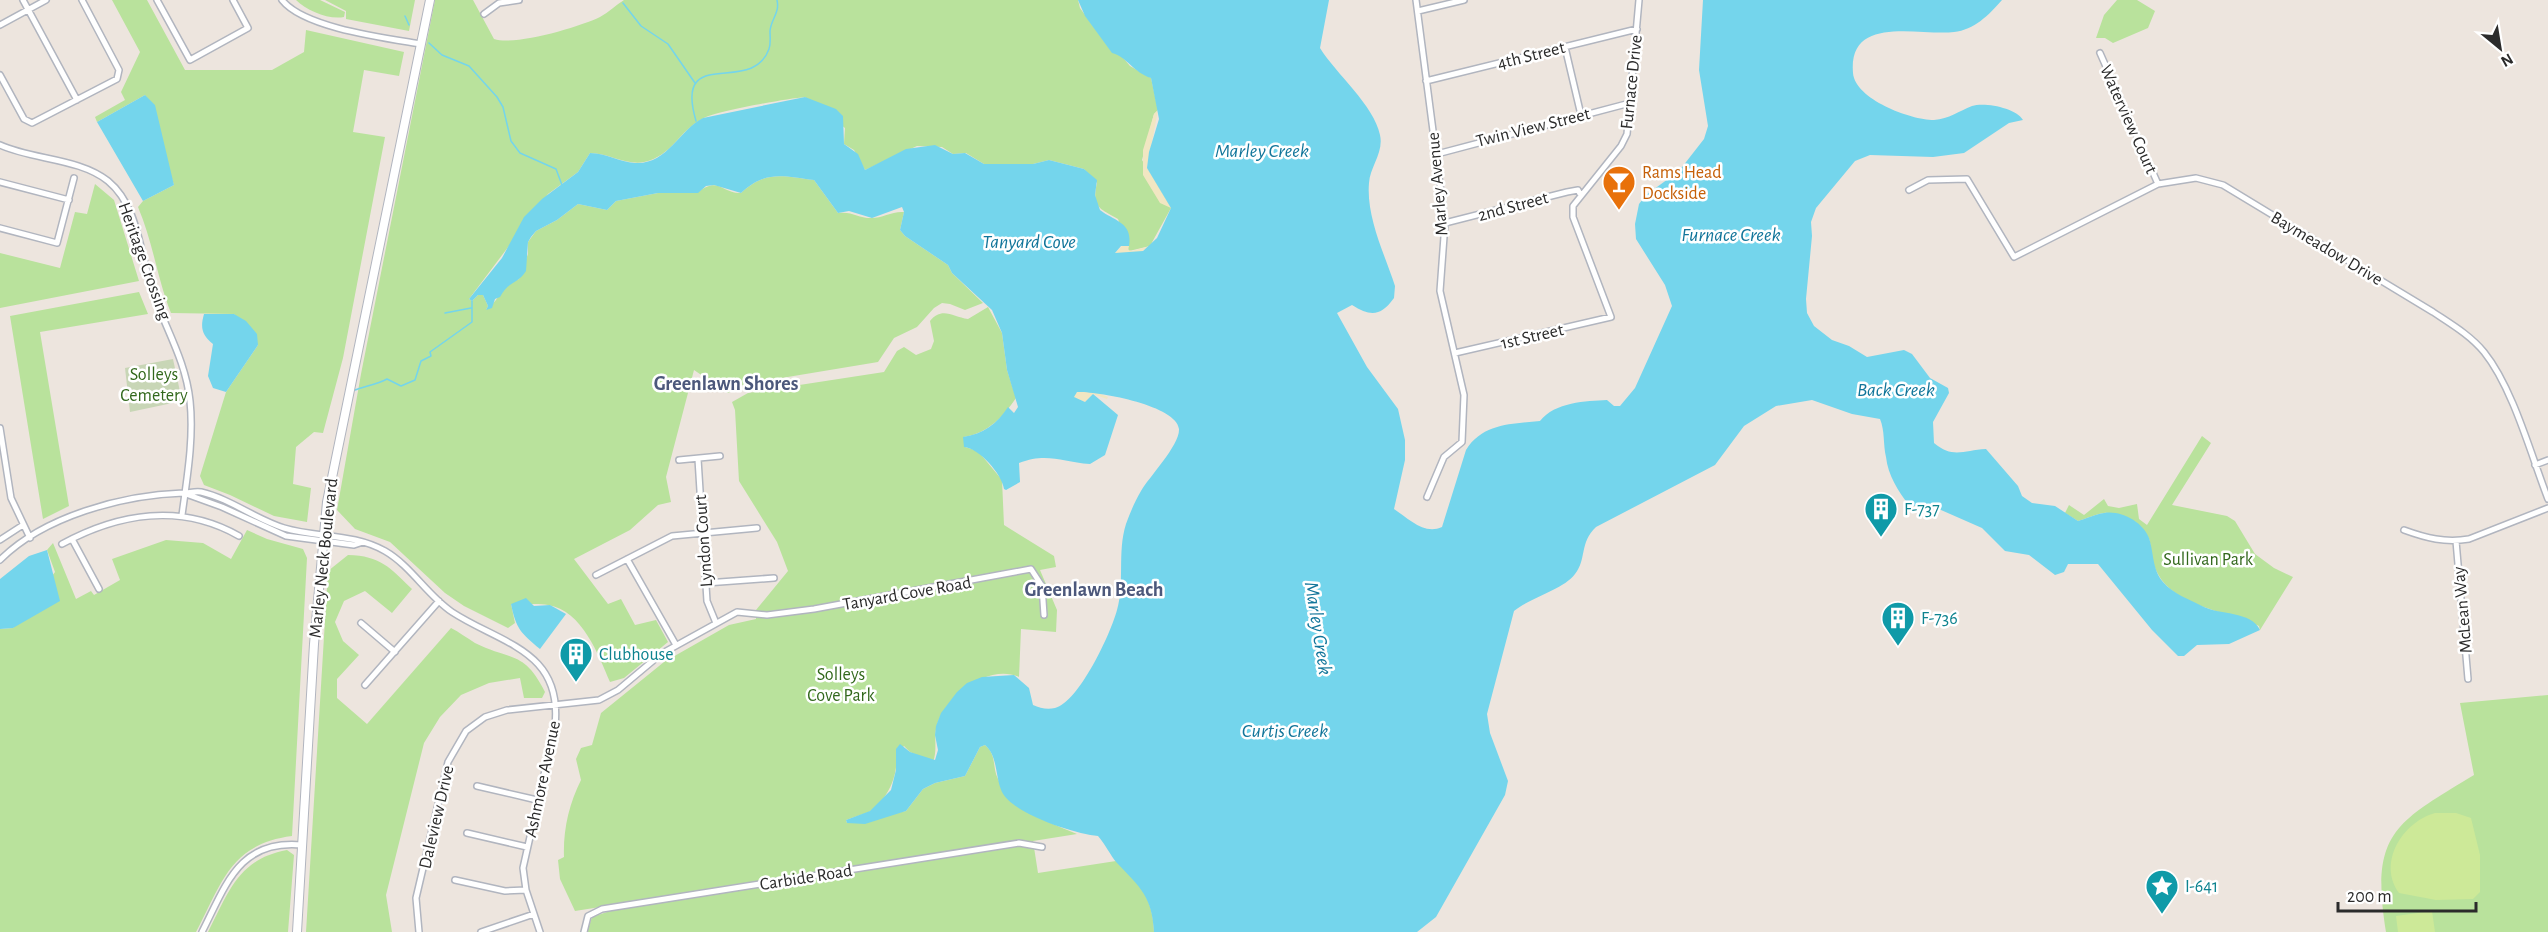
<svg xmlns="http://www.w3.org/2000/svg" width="2548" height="932" font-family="'Alegreya Sans',sans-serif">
<rect width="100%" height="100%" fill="#ede5de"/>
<path fill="#b9e29c" d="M 112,0 L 147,0 L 185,70 L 272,70 L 304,52 L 306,30 L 404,52 L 399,76 L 364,70 L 353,132 L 385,137 L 343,358 L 323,433 L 314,432 L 296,447 L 293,484 L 311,488 L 307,522 L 274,516 L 230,495 L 204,485 L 200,476 L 226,392 L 258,345 L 234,314 L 171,313 C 157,278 153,242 138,207 L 143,201 L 174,185 L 145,95 L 97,122 L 95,117 L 125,100 L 121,92 L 140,52 Z
M 296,0 L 320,0 L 345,12 L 344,17 C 329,20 307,11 296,0 Z
M 325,0 L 415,0 L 409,31 L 346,19 L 346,11 Z
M 435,0 L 473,0 L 494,39 C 516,46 579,27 600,17 C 609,12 616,5 624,0 L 1078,0 L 1080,8 L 1112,52 L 1119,53 L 1130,66 L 1151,78 L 1158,110 L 1154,114 L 1142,160 L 1171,208 L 1150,246 L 1129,251 L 1118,219 C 1101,209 1091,208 1097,183 L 1084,169 L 1049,160 L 1033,164 L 984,164 L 966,153 L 953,154 L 942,147 L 917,146 L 865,170 L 854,150 L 844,144 L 845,128 L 805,97 C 785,99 716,111 702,119 C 679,131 672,156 644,162 C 628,166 608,153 590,153 L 578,172 L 548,194 L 469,299 L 472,301 L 478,295 L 483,295 L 488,306 L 486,310 C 499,301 502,284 519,279 L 528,254 L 528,242 L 536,231 L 557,220 L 578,204 L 607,210 L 616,201 L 658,193 L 697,193 C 719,175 722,194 741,193 C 766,170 782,176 814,180 L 838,213 C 852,211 858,218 871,218 C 883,218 892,211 904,212 L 900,230 L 905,236 L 948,265 L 952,273 L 983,303 L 965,310 L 950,304 L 942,303 L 934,308 L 917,327 L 894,338 L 878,362 L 745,384 L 728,393 L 694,370 L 666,477 L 671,502 L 658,505 L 630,530 L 574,559 L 608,604 L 621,599 L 635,625 L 656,620 L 668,642 L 624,678 L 610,682 C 599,656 582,610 548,605 C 537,603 523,605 511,604 L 515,623 L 508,628 L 464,606 L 445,593 L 390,542 L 355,529 L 337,510 L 361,374 Z
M 2117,0 L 2137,0 L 2155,11 L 2148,28 L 2113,43 L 2105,38 L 2096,38 L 2104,15 Z
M 95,184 L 114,200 L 139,281 L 0,308 L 0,253 L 60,268 L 75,212 L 87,214 Z
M 139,292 L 148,314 L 40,332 L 69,506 L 43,519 L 10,316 Z
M 988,307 L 1002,333 L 1007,370 L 1016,398 C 1003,417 988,433 964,437 L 965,447 L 978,451 L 1002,480 L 1004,525 L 1054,556 L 1056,567 L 1040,570 L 1057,610 L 1056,632 L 1021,629 L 1019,677 C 988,663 945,697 937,725 C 933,738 938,749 933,762 L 910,752 L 904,746 L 896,754 C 899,775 887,801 869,812 C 862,815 853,817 846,820 L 847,823 L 906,811 L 923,789 L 935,783 L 965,776 L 980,747 L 985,745 C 997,755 992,767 998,779 C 1012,811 1047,821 1077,834 L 1033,841 L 1038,873 L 1116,861 C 1140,883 1153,898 1154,932 L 587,932 L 592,917 L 613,910 L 613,907 L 632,902 L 575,911 L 560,879 L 558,860 L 564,857 C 563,830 569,804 581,780 L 576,759 L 581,748 L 592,745 L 601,713 L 664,662 L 729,625 L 756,619 L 756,610 L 788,571 L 777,542 L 739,481 L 735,410 L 732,402 L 748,393 L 884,372 L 897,351 L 904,347 L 916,355 L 931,349 L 934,341 L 930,321 C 942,306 953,317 968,319 Z
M 2202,436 L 2211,443 L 2172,505 L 2227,516 L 2235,521 L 2255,554 L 2274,568 L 2293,577 L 2260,630 L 2259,626 C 2231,613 2199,610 2174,592 C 2161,583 2153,568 2151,553 C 2150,549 2151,543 2149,539 C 2145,528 2116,511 2104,513 C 2095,514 2086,519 2078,521 L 2065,513 L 2069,505 L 2084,515 L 2104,499 L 2108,506 L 2119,508 L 2137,504 L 2139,519 L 2147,525 Z
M 247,530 L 267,539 L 303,549 L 307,558 L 292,836 C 230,844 222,883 196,932 L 0,932 L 0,629 L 13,628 L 55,572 L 47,550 L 53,543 L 76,599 L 91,591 L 94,595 L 120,580 L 112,559 L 166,540 L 203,543 L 231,559 Z
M 348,555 C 381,556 389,567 412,589 L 392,613 L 365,591 L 344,601 L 335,622 L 343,641 L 359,655 L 337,679 L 337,698 L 367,724 L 451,628 C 459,632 467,638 475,643 C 511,661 524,650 545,692 L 542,698 L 524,698 L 520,678 L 489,683 L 461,695 L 440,717 L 424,743 L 386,895 L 392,932 L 306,932 L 328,571 Z
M 2548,695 L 2548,932 L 2386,932 C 2370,833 2395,823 2474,775 L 2460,703 Z
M 287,850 L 294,855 L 288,932 L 208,932 C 229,892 238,859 287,850 Z"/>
<path fill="#f1e6c2" d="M 1158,110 L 1147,168 L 1171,208 L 1160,203 L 1143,175 L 1143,150 L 1154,114 Z
M 1123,245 L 1129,246 L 1128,250 L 1132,251 L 1150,246 L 1139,253 L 1115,253 Z
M 1093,391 L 1108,397 L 1107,399 L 1093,394 L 1085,402 L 1073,397 L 1077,392 Z"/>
<path fill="#c8d6b6" d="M 173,359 L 182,401 L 130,412 L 125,368 Z"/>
<path fill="#cde998" d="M 2435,813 L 2456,813 L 2471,818 L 2480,855 L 2480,892 L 2473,899 L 2436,900 L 2399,893 C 2377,862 2403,822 2435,813 Z
M 2432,911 L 2435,932 L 2398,932 L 2396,916 Z"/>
<path fill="#74d5ec" d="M 1078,0 L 1329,0 L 1320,48 C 1336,74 1374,105 1380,135 C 1384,152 1370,167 1369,183 C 1366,217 1385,255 1395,286 L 1394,298 C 1381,316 1371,317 1352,305 L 1337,313 L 1367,367 L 1398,409 L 1405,440 L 1405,460 L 1394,509 C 1409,519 1424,535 1442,527 L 1466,450 C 1483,423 1512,424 1540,421 C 1555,402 1586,401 1607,400 L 1614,406 L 1620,406 L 1635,388 L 1672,306 L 1665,285 L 1636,239 L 1635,224 L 1639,204 L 1646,195 L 1679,171 L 1704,139 L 1708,126 L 1699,70 L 1703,0 L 2002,0 C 1989,15 1974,30 1954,32 C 1919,36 1848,14 1853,73 C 1855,99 1910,120 1934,120 C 1949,119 1959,111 1972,106 C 1985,102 2016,108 2023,120 L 2009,123 L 1964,153 L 1933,157 L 1870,155 L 1855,161 L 1816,208 L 1811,222 L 1812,236 L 1806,299 L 1807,313 L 1814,326 L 1832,340 L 1849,346 L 1867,357 L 1904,350 L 1912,354 L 1930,378 L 1948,388 L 1949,393 L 1933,422 L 1934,443 C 1953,459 1964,450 1986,449 L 2018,486 L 2022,496 L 2032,503 L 2055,506 L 2078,521 C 2086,519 2095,514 2104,513 C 2121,510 2143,522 2149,538 C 2154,553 2152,569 2163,582 C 2173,594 2189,599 2202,606 C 2218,615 2252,611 2260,630 L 2229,644 L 2197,645 L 2184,656 L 2178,656 L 2152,630 L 2098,564 L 2068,564 L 2064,572 L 2055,575 L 2029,555 L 2005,551 L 1982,528 L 1941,510 L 1909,505 C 1898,491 1888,475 1886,457 C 1883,444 1885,431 1880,419 L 1852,414 L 1812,400 L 1776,406 L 1744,426 L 1715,465 L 1596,527 C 1579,543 1587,559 1575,574 C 1563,590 1531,597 1514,611 L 1487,714 L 1490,733 L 1508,781 L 1505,795 L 1436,917 L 1417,932 L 1154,932 C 1152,897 1141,888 1117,863 C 1110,855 1106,845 1098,836 C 1075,834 1013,814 1002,792 C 995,777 998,756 985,745 L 980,747 L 965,776 L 935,783 L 923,789 L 906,811 L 865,824 L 847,823 L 846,820 L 870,811 L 891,790 L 896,770 L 896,749 L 900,744 L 910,752 L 935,760 L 938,750 L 935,735 L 936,726 L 941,713 L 957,692 L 967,683 L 982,677 L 1014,675 L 1029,688 L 1033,705 C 1040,708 1047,710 1055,708 C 1079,702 1111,633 1117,610 C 1125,583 1117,552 1126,524 C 1130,513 1135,501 1141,491 C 1149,477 1180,445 1179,429 C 1177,405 1096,391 1077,392 L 1074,397 L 1085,402 L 1093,394 L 1118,415 L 1105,455 L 1090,464 C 1062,462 1047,452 1019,463 L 1020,482 L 1006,490 L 1004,489 C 1002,474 979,448 964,447 L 963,437 C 983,434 997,424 1008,407 L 1014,413 L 1018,407 L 1007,370 L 1002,333 L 992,310 L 952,273 L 948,265 L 905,236 L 900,230 L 904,212 L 902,207 L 872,218 L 849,211 L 838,213 L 814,180 C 782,176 766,170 741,193 L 714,185 L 706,186 L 698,193 L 658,193 L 616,201 L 607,210 L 578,204 L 557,220 L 536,231 L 531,237 L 528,242 L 526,271 C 518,284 508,281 500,297 L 495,299 L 492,308 L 486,310 L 488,306 L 483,295 L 478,295 L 472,301 L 469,299 L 502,258 L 524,217 L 542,199 L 578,172 L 590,153 C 607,153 619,162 635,163 C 667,165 679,130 703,118 L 805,97 L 836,109 L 843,116 L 844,144 L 858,154 L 865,170 L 906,149 L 935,145 L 953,154 L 965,153 L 984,164 L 1033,164 L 1049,160 L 1084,169 L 1097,180 L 1095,195 L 1100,210 C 1114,221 1133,222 1129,246 L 1121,246 L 1115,253 L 1143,251 L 1157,238 L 1171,208 L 1147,168 L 1149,152 L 1159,119 L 1151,78 C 1134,73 1126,56 1112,53 L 1085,16 Z
M 145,95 L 155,105 L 174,185 L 143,201 L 97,122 Z
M 204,314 L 234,314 L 246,321 L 257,334 L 258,345 L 226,392 L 213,388 L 208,376 L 213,344 C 202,335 200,328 204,314 Z
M 47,550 L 60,601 L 13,628 L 0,629 L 0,579 L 29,556 Z
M 526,598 L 534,606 L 550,605 L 566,614 L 540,649 C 521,633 516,629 511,604 Z
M 573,650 L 590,652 L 589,665 L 584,665 L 584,657 L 582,668 L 573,667 Z"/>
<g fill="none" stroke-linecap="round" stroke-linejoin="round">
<path stroke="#74d5ec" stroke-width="1.5" d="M 623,3 L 641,26 L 668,44 L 695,83
M 405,16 L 409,25
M 429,43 L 442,55 L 469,66 L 497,97 L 503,107 L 511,141 L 520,153 L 556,169 L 562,185
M 696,121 C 673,43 752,97 769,49 C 771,43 770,37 770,31 C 771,19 780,13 777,0
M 445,313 L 471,308
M 355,390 C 364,386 376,385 387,379 L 401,386 L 415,380 L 421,361 L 431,356 L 430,352 L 472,322 L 472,301"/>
<g stroke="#b1b5bf" stroke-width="8">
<path id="street" d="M 23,0 L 77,100
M 157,0 L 190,60 L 248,28 L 233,0
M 282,0 C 304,28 385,38 421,44
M 1416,0 L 1445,223 L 1440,291 L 1464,395 L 1462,442 L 1444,457 L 1427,497
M 1418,11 L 1464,0
M 484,14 L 499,3 L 519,0
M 0,25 L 46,0
M 1565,47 L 1581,115
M 2100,53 L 2158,184
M 0,75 L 24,119 L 32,123 L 117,79 L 119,70 L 82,0
M 1426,81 L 1637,29
M 0,145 C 33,160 79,158 108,181 C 141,208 140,261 155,298 C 168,333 186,363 190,401 C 194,438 187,478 182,515
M 1437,154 L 1630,103
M 0,182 L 69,200
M 1909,190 L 1928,180 L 1967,179 L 2014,257 L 2158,184 L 2196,178 L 2223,185 L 2433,312 C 2451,324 2470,335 2484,352 C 2513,388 2531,455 2548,499
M 1445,223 L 1567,192 L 1578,190 L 1580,194
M 0,228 L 57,243 L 74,178
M 1455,353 L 1611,317 L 1573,217 L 1573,206 L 1621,146 L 1627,134 L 1639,0
M 0,428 L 11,498 L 30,538
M 698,459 L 707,601 L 716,623
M 679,460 L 720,456
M 2535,465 L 2548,460
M 186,494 L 222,507 L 286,536 L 354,545 L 363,542
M 2404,530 C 2426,538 2445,543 2469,539 L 2548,508
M 72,539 L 99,589
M 0,540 L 23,525
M 2456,541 L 2468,679
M 62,544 C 119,513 181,503 239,536
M 627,559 L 676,645
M 0,560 C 44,516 123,495 183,493 C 189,493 195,491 201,492 C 231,499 255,519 284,528 C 318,538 353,533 385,551 C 411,566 427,595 452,612 C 501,644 563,650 555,726 L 523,868 L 526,890 L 540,932
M 596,575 L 672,536 L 757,528
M 706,583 L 774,578
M 361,623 L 395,652
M 365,685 L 439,601
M 477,786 L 537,800
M 467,833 L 527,847
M 455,880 L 505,891 L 526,890
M 202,932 C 226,885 239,839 302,845
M 419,932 L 416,898 L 448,762 L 466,731 L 485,717 L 507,710 L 599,700 L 618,690 L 661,654 L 737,612 L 767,615 L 814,609 L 1031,569 L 1042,586 L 1044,615
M 481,932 L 534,914
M 584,932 L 588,916 L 602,909 L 1019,843 L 1042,847"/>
</g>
<g stroke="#b1b5bf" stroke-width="10">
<path id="secondary" d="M 297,932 L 314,644 L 327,502 L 430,0"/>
</g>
<use href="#street" stroke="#fff" stroke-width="5"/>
<use href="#secondary" stroke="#fff" stroke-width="8"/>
</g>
<defs>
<g id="bar-pin" transform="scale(1.725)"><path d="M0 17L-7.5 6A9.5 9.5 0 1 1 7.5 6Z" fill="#e8710a" stroke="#fff"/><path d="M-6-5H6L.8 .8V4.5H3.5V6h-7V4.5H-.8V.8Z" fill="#fff"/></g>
<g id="building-pin" transform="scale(1.725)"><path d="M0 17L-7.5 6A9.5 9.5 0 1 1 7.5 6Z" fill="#0f9aa8" stroke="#fff"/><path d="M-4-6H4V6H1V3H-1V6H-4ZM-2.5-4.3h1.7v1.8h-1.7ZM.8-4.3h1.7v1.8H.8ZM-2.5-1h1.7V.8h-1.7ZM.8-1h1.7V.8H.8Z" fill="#fff"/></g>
<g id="sight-pin" transform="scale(1.725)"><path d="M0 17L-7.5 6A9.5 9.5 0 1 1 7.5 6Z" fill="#0f9aa8" stroke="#fff"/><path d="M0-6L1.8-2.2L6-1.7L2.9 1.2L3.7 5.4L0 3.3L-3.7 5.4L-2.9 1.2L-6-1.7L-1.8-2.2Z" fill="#fff"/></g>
</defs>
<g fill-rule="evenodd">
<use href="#bar-pin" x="1619" y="182"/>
<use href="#building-pin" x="1881" y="509"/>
<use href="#building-pin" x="1898" y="618"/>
<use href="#building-pin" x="576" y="654"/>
<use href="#sight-pin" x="2162" y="886"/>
</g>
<g text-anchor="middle" stroke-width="5" stroke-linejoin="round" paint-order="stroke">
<g font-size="18" fill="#2b2b2b" stroke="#fff">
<text transform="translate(1531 55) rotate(-14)" y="6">4th Street</text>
<text transform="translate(1631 82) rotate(-84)" y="6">Furnace Drive</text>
<text transform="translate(2129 119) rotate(66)" y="6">Waterview Court</text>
<text transform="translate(1533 127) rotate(-14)" y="6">Twin View Street</text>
<text transform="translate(1437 184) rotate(-95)" y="6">Marley Avenue</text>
<text transform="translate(1513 206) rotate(-15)" y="6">2nd Street</text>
<text transform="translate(2327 248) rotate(31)" y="6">Baymeadow Drive</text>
<text transform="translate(145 261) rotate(70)" y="6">Heritage Crossing</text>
<text transform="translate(1532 336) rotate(-13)" y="6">1st Street</text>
<text transform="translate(703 541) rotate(-94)" y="6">Lyndon Court</text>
<text transform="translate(323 558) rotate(-84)" y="6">Marley Neck Boulevard</text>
<text transform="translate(907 593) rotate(-10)" y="6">Tanyard Cove Road</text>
<text transform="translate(2462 610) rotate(-95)" y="6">McLean Way</text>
<text transform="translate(542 779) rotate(-78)" y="6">Ashmore Avenue</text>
<text transform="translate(436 817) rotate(-77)" y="6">Daleview Drive</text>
<text transform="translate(806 877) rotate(-9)" y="6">Carbide Road</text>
</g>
<g font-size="18" fill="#c56008" stroke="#fff" text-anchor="start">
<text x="1642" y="178">Rams Head<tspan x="1642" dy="21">Dockside</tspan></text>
</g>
<g font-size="18" fill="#32681c" stroke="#fff">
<text x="154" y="380">Solleys<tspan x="154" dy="21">Cemetery</tspan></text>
<text x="2208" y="565">Sullivan Park</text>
<text x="841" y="680">Solleys<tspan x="841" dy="21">Cove Park</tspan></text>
</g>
<g font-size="18" fill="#0d838f" stroke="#fff" text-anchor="start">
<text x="1904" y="515">F-737</text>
<text x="1921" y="624">F-736</text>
<text x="599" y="660">Clubhouse</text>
<text x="2185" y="892">I-641</text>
</g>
<g font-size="20" font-style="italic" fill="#11759a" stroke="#fff">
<text x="1262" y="157">Marley Creek</text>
<text x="1731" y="241">Furnace Creek</text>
<text x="1029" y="248">Tanyard Cove</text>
<text x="1896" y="396">Back Creek</text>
<text transform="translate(1319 628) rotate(81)" y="7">Marley Creek</text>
<text x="1285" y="737">Curtis Creek</text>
</g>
<g font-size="20" font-weight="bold" fill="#4c587b" stroke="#fff">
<text x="726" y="390">Greenlawn Shores</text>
<text x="1094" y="596">Greenlawn Beach</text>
</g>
</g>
<g transform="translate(2500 48) rotate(150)" stroke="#ffffff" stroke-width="4.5" paint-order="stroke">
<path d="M0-4.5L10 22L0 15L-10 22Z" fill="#2b2b2b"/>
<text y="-9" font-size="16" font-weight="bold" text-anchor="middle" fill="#2b2b2b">N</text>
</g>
<path d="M2338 902v9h138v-9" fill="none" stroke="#2b2b2b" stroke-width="3"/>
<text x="2347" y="902" font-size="18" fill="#2b2b2b" stroke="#ffffff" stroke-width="4.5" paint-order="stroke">200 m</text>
</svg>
